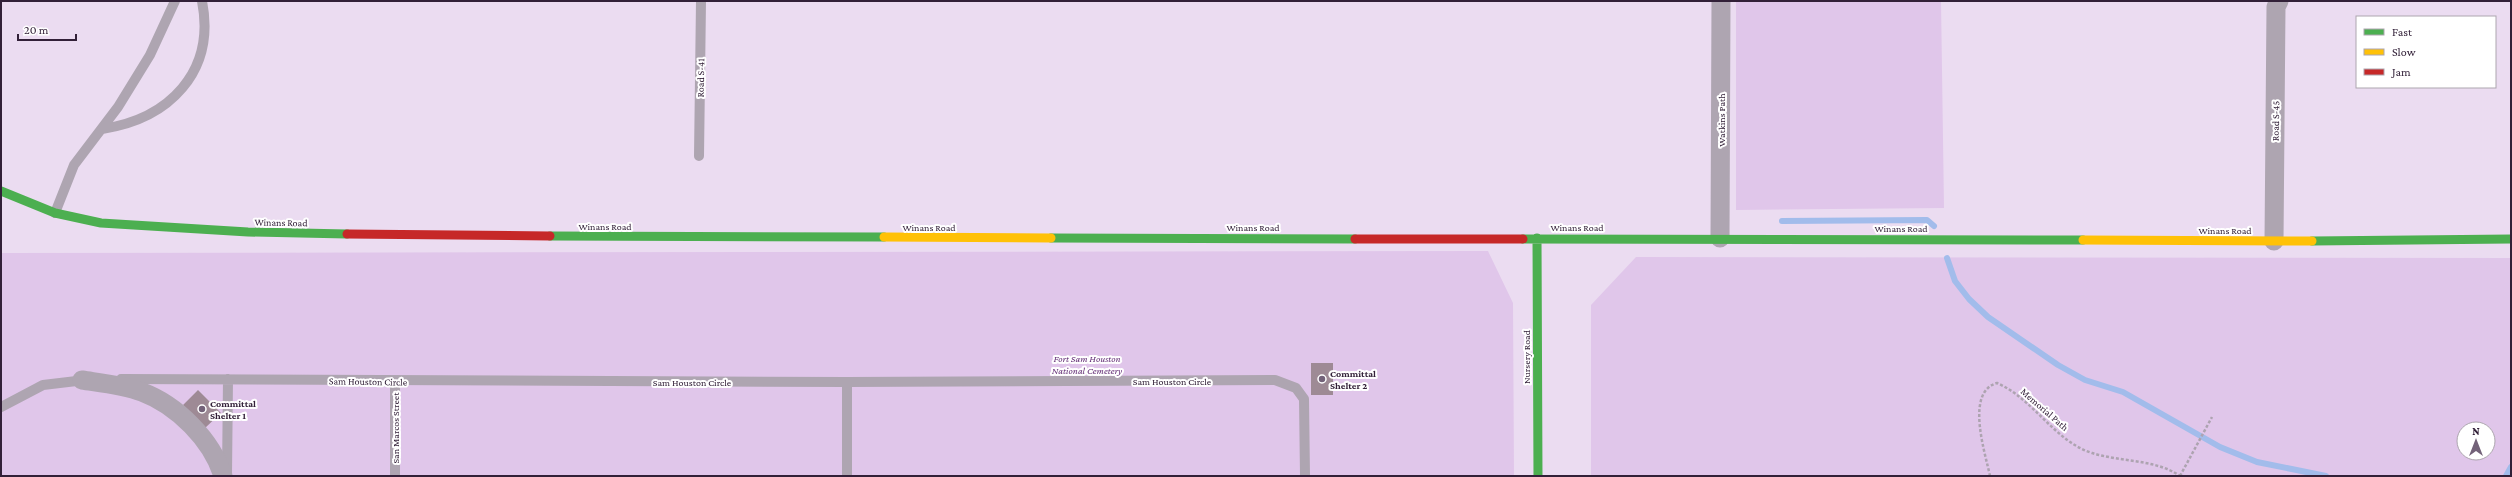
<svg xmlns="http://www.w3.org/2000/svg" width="2512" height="477" font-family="'Crimson Pro',serif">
<rect width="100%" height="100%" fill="#ebdcf1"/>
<path fill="#e0c6ea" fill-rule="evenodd" d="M 1736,1 L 1941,1 L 1944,208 L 1736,210 Z
M 1488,251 L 1513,303 L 1514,476 L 1,476 L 1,253 Z
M 1636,257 L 2511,258 L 2511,476 L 1591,476 L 1591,305 ZM 2464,429 L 2488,429 L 2488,453 L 2464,453 Z"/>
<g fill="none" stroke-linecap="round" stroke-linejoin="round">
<path stroke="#a2bceb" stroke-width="6" d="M 1782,221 L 1927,220 L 1934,226
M 1947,258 L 1955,281 L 1969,299 L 1988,317 L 2058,365 L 2085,380 L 2123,392 L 2220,447 L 2257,462 L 2326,476
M 2506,476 L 2511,467"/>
</g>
<path fill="#9e8a95" d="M 1311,363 L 1333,363 L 1333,395 L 1311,395 Z
M 198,390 L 221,413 L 205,428 L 183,405 Z"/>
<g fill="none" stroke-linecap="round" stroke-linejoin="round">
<path stroke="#ada3b0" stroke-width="2.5" stroke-dasharray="3 2" stroke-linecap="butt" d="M 1990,476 C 1985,452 1965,392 1997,383 C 2034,399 2054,441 2092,453 C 2120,462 2156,459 2180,476
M 2180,476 L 2212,417"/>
<path stroke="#aea5b1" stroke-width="10" d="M 102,129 C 169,119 216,72 202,1
M 699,156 L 701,1
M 55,213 L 74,165 L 118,107 L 150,55 L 175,1
M 121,379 L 847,382 L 1275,380 L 1296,388 L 1304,399 L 1305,476
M 847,382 L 847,476
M 1,407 L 43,385 L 85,380
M 227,474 L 228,379
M 395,476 L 395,381"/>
<path stroke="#aea5b1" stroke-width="19" d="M 1720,238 L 1721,1
M 2274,241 L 2276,7 L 2279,1
M 82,380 C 102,383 123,385 142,392 C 177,405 212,440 223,476"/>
<path stroke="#4caf50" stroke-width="9" d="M 1,191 L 55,213 L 101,223 L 248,232 L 347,234
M 550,236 L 884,237
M 1051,238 L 1355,239
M 1537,238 L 1538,476
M 1523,239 L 2083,240
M 2312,241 L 2511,239"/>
<path stroke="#ffc107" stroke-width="9" d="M 884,237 L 1051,238
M 2083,240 L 2312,241"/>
<path stroke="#c62828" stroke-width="9" d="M 347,234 L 550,236
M 1355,239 L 1523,239"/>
</g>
<g fill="#736279" stroke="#fff" stroke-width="1.5">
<circle cx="1322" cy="379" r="4"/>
<circle cx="202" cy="409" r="4"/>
</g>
<g text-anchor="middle" stroke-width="4" stroke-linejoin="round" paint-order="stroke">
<g font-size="10" fill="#322038" stroke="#fff">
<text transform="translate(700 78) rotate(-89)" y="4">Road S-41</text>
<text transform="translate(1721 120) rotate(-90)" y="4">Watkins Path</text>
<text transform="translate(2275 121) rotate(-89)" y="4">Road S-45</text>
<text transform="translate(281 222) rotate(1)" y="4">Winans Road</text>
<text x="605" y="230">Winans Road</text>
<text x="929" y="231">Winans Road</text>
<text x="1253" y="231">Winans Road</text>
<text x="1577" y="231">Winans Road</text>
<text x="1901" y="232">Winans Road</text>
<text x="2225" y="234">Winans Road</text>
<text transform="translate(1526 357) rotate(-90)" y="4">Nursery Road</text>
<text transform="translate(368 381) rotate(1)" y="4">Sam Houston Circle</text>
<text x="1172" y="385">Sam Houston Circle</text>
<text x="692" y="386">Sam Houston Circle</text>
<text transform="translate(2045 409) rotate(41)" y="4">Memorial Path</text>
<text transform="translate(395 428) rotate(-90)" y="4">San Marcos Street</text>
</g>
<g font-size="10" font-style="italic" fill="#622c75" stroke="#fff">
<text x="1087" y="362">Fort Sam Houston<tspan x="1087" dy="12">National Cemetery</tspan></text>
</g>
<g font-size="10" font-weight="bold" fill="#322038" stroke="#fff" text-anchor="start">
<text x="1330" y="377">Committal<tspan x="1330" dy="12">Shelter 2</tspan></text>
<text x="210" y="407">Committal<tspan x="210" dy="12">Shelter 1</tspan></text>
</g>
</g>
<rect width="2512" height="477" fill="none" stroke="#322038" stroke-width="4"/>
<rect x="2356" y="16" width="140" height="72" fill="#ffffff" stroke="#ada6af"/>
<rect x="2364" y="29" width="20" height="6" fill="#4caf50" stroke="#ada6af"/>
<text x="2392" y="36" font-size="12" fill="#322038">Fast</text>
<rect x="2364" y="49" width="20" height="6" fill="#ffc107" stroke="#ada6af"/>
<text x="2392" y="56" font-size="12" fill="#322038">Slow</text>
<rect x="2364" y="69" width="20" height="6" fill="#c62828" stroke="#ada6af"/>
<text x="2392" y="76" font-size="12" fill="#322038">Jam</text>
<g transform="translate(2476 441)"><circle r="19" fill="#ffffff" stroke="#ada6af"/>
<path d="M0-3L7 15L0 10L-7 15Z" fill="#736279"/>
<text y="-6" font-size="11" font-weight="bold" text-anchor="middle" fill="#322038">N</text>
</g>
<path d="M18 34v6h58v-6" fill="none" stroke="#322038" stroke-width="2"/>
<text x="24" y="34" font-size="12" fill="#322038" stroke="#ffffff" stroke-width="3" paint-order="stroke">20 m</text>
</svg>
